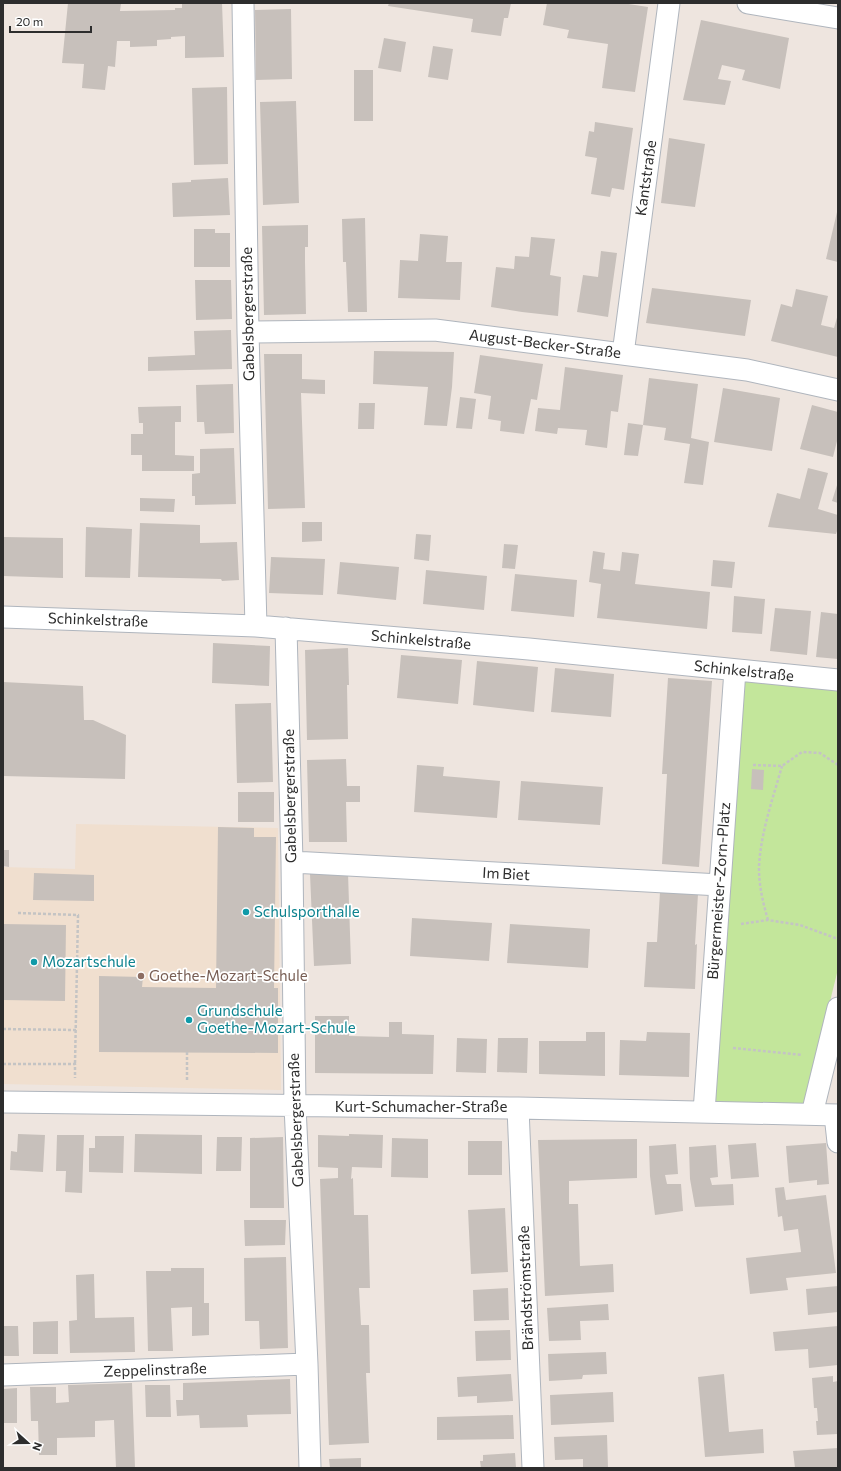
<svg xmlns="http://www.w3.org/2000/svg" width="841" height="1471" font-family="Commissioner,sans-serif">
<rect width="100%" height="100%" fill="#eee5df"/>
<path fill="#f0dfcf" d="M 76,824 L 278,828 L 281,1090 L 3,1084 L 3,867 L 75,869 Z"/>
<path fill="#c3e69b" d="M 742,680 L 838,690 L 838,969 L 805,1103 L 713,1103 Z"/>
<path fill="#c7c0bb" d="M 68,3 L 121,3 L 120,11 L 175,10 L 175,8 L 182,8 L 182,3 L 222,3 L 224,57 L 185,58 L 185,36 L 171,37 L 171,39 L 157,40 L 157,46 L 130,47 L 130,41 L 117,41 L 115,67 L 108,66 L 105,90 L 82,88 L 84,64 L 62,63 Z
M 389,3 L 511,3 L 508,18 L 504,18 L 501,36 L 471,32 L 473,19 L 388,6 Z
M 547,3 L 622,3 L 648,7 L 635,92 L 602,88 L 608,44 L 567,38 L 569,30 L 543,25 Z
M 291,9 L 292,79 L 256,80 L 255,10 Z
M 701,20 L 789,38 L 780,89 L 742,80 L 745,70 L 722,65 L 718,79 L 731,81 L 725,105 L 683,100 Z
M 384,38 L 406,42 L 401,72 L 378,68 Z
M 433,46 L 453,49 L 448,80 L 428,77 Z
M 354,70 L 373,70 L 373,121 L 354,121 Z
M 227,87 L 228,164 L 194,165 L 192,88 Z
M 296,101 L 299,203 L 263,205 L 260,102 Z
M 595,122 L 633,128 L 624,190 L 612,188 L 610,197 L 591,194 L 597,158 L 585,156 L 589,131 L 594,132 Z
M 669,138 L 705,144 L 695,207 L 661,203 Z
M 228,178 L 230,215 L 173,217 L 172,183 L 191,182 L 191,180 Z
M 837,212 L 838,212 L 838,262 L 826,259 Z
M 365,218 L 367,312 L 348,312 L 346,262 L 343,262 L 342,219 Z
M 308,225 L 308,247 L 305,247 L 305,262 L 306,314 L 264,315 L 262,226 Z
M 194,229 L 215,229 L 215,233 L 230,233 L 230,267 L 194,267 Z
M 420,234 L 448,236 L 446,262 L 462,262 L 460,300 L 398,298 L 400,260 L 418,261 Z
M 531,237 L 555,239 L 550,275 L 561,277 L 558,316 L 522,312 L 491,307 L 496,267 L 514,269 L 515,256 L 529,257 Z
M 601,251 L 617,253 L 608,317 L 577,312 L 583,275 L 598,277 Z
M 195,280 L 231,280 L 232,319 L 196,320 Z
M 652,288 L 751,300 L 745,336 L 646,323 Z
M 796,289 L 828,296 L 821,325 L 834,328 L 838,314 L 838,357 L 771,341 L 781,304 L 792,307 Z
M 231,330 L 232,369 L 148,371 L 148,357 L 195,355 L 194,331 Z
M 374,351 L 454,352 L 452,387 L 447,426 L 424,425 L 428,387 L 373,384 Z
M 264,354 L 302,354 L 302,379 L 325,380 L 325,394 L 301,393 L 305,508 L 268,509 Z
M 480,355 L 543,364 L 537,400 L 531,399 L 524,434 L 500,431 L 501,421 L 488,419 L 491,396 L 474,393 Z
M 565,367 L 623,375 L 618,412 L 611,411 L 607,448 L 585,445 L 587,430 L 558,428 L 557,434 L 535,431 L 538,408 L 560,410 Z
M 649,378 L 698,384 L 691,438 L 709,442 L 703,485 L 684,483 L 690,444 L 664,440 L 666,428 L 643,425 L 638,456 L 624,455 L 628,423 L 643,425 Z
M 233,384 L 234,433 L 205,434 L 204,422 L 197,422 L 196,385 Z
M 723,388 L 780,398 L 772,451 L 714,442 Z
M 460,397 L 476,399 L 472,429 L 456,428 Z
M 359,403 L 375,403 L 374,429 L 358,429 Z
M 812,405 L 838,412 L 838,437 L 833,457 L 800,449 Z
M 181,406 L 181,422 L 175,422 L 175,455 L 194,456 L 194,471 L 142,471 L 142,455 L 131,455 L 131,434 L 143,434 L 143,423 L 139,423 L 138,407 Z
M 234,448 L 236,504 L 195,505 L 195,496 L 192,496 L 192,474 L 200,473 L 200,449 Z
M 808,468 L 828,473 L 818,509 L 838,515 L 838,528 L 836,534 L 768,527 L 777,493 L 800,499 Z
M 838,482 L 838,503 L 832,501 Z
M 140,498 L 175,499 L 174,512 L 140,511 Z
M 302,522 L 322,522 L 322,541 L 302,542 Z
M 140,523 L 200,525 L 200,543 L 237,542 L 239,580 L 222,581 L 221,579 L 138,577 Z
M 86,527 L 132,529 L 130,578 L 85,577 Z
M 416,534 L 431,535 L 429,561 L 414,559 Z
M 3,537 L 63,538 L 63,578 L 3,576 Z
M 504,544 L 518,545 L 515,569 L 502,568 Z
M 593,551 L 605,553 L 603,569 L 620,571 L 622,552 L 639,554 L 635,584 L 710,592 L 707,629 L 597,618 L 601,584 L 589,582 Z
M 271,557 L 325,559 L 323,595 L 269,593 Z
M 713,560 L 735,562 L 732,588 L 711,586 Z
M 340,562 L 399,567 L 396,600 L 337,594 Z
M 426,570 L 487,576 L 484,610 L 423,604 Z
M 515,574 L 577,580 L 574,617 L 511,611 Z
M 734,596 L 765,599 L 762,634 L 732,632 Z
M 775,608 L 811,611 L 807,655 L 770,651 Z
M 821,612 L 838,614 L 838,659 L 816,657 Z
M 213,643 L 270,646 L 269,686 L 212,683 Z
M 348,648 L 349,685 L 347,685 L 348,739 L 307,740 L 305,650 Z
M 401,655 L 462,660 L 458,704 L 397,698 Z
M 477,661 L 538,667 L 534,712 L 473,705 Z
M 555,668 L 614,674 L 611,717 L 551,712 Z
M 668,678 L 712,681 L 699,867 L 662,864 L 667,774 L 662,774 Z
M 3,682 L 83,686 L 84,720 L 93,720 L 126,735 L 125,779 L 3,776 Z
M 271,703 L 273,782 L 237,783 L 235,704 Z
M 346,759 L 347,786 L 360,786 L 360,802 L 346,802 L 347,842 L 309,842 L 307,760 Z
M 417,765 L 444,767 L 443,776 L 500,781 L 497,818 L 414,812 Z
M 752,769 L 764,770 L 763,790 L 751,789 Z
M 521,781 L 603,787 L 600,825 L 518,820 Z
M 238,792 L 274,792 L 274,822 L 238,822 Z
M 218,827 L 254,828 L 254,837 L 276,837 L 274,988 L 278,988 L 278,1053 L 99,1052 L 99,976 L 143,977 L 142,987 L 216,988 Z
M 3,850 L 9,850 L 9,867 L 3,866 Z
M 34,873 L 94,875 L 94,901 L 33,900 Z
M 348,873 L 351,964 L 314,966 L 310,874 Z
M 660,892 L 698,894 L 695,945 L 697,944 L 695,989 L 644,987 L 647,942 L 657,942 Z
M 412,918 L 492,923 L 489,961 L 410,956 Z
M 3,924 L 66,925 L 65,1001 L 3,1000 Z
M 510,924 L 590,929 L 588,968 L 507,963 Z
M 315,1016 L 349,1016 L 349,1036 L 389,1037 L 389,1022 L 402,1022 L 402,1034 L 434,1035 L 433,1074 L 315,1073 Z
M 586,1032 L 605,1032 L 605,1076 L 539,1074 L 539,1041 L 586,1041 Z
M 647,1032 L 690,1033 L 689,1077 L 619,1075 L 620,1040 L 646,1041 Z
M 457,1038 L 487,1039 L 486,1073 L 456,1072 Z
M 498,1038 L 528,1038 L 527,1073 L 497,1072 Z
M 18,1134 L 45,1135 L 43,1172 L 10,1170 L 11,1151 L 17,1152 Z
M 135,1134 L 202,1135 L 202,1174 L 134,1172 Z
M 349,1134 L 383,1135 L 382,1168 L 352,1167 L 351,1179 L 353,1178 L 354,1215 L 368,1215 L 370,1288 L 359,1288 L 361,1325 L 369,1325 L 370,1373 L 366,1373 L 369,1443 L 329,1445 L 320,1179 L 338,1178 L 338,1168 L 318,1167 L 318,1135 L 349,1136 Z
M 57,1135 L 84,1135 L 82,1193 L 65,1192 L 66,1171 L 56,1171 Z
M 95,1136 L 124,1136 L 123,1173 L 89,1172 L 89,1148 L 95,1148 Z
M 217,1137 L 242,1137 L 241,1171 L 216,1171 Z
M 283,1137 L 284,1208 L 250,1208 L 250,1138 Z
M 392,1138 L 428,1139 L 428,1178 L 391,1177 Z
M 637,1139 L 637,1178 L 569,1181 L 569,1204 L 578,1204 L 580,1266 L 613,1264 L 614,1292 L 545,1296 L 538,1140 Z
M 468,1141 L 502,1141 L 502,1175 L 468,1175 Z
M 756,1143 L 759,1177 L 731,1179 L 728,1145 Z
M 826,1143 L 829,1184 L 817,1185 L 817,1180 L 789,1183 L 786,1146 Z
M 676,1144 L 678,1174 L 665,1175 L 667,1184 L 681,1184 L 683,1211 L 655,1215 L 650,1176 L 649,1146 Z
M 716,1145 L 718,1177 L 710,1178 L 712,1185 L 733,1184 L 734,1205 L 695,1207 L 690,1179 L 689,1147 Z
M 784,1187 L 786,1200 L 826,1195 L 836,1273 L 786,1278 L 788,1290 L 750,1294 L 746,1258 L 801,1252 L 798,1229 L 784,1231 L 782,1216 L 778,1217 L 775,1188 Z
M 505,1208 L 508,1272 L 471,1274 L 468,1210 Z
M 244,1220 L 286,1220 L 285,1245 L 245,1246 Z
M 286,1257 L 288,1348 L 260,1349 L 259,1321 L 245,1321 L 244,1258 Z
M 171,1268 L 204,1268 L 204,1303 L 209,1303 L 209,1335 L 192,1336 L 192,1307 L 171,1308 L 173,1351 L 148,1351 L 146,1271 L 171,1271 Z
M 94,1274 L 95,1318 L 134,1317 L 135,1352 L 70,1353 L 69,1321 L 77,1320 L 76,1275 Z
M 838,1286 L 838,1312 L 808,1315 L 806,1289 Z
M 508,1288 L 509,1320 L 474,1321 L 473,1290 Z
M 608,1304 L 609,1320 L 580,1321 L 581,1340 L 549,1341 L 547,1308 Z
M 58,1321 L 58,1354 L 33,1354 L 33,1322 Z
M 3,1326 L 18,1326 L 19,1356 L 3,1356 Z
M 838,1326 L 838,1365 L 809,1368 L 808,1349 L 775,1351 L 773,1332 Z
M 510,1330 L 511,1360 L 476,1361 L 475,1331 Z
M 606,1352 L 607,1374 L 583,1375 L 582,1379 L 549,1381 L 548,1354 Z
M 511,1374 L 513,1401 L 477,1403 L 477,1396 L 458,1397 L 457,1377 Z
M 724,1374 L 729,1432 L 763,1429 L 764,1453 L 705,1457 L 698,1377 Z
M 833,1376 L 833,1382 L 838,1381 L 838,1434 L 817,1435 L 816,1421 L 818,1421 L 817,1408 L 814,1408 L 812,1378 Z
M 290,1379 L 291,1414 L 247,1415 L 248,1427 L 200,1428 L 199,1415 L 177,1416 L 176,1400 L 183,1400 L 183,1383 Z
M 132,1383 L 135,1468 L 116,1468 L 114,1420 L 95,1421 L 95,1437 L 57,1438 L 57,1455 L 39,1455 L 38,1421 L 31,1421 L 30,1387 L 56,1387 L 56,1403 L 69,1402 L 68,1385 Z
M 145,1385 L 170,1385 L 171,1417 L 146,1417 Z
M 17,1388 L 17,1423 L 3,1423 L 3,1389 Z
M 613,1392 L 614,1422 L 551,1425 L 550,1395 Z
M 513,1415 L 514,1439 L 437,1440 L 437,1417 Z
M 607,1435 L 608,1468 L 583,1468 L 583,1459 L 555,1460 L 554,1437 Z
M 838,1448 L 838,1468 L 795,1468 L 793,1451 Z
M 515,1453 L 516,1468 L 481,1468 L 480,1461 L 483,1461 L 483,1455 Z
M 361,1458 L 361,1468 L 330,1468 L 329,1459 Z"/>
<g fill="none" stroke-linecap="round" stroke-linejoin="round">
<g stroke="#afb5bd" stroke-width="23">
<path id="minor" d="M 243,3 L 248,332 L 256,626
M 748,3 L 838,18
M 248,332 L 435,330 L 747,370 L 838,390
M 623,354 L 669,3
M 3,617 L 256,626 L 529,649 L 838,680
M 286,628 L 292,862 L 295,1106 L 307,1364 L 310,1468
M 292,862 L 720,885
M 3,1102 L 518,1108 L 838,1115
M 518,1108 L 533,1468
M 704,1112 L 735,670
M 812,1114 L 838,1008
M 835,1115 L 838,1142
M 3,1375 L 307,1364"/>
</g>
<path stroke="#c4c4c4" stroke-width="2.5" stroke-dasharray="3 2" stroke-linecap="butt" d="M 753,765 L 782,766 L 802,752 L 820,753 L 838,765
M 18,913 L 78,915 L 75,1064
M 768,920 C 763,903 759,886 759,868 C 760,835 773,798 782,766
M 741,924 L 768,920 L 800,925 L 838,939
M 3,1029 L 76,1030
M 733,1048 L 802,1055
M 187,1052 L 187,1080
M 3,1064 L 75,1064 L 75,1078"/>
<use href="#minor" stroke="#fff" stroke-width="21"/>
</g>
<g fill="#0f9aa8" stroke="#fff" stroke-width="1.5">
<circle cx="246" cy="912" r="4"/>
<circle cx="34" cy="962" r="4"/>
<circle cx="189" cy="1020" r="4"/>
</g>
<circle fill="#8d6e63" stroke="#fff" stroke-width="1.5" cx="141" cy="976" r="4"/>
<g text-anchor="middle" stroke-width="3.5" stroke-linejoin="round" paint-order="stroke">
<g font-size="15" fill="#2d2d2d" stroke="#fff">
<text transform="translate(646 178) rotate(-82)" y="5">Kantstraße</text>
<text transform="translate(248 314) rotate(-91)" y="5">Gabelsbergerstraße</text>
<text transform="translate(545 344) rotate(7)" y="5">August-Becker-Straße</text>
<text transform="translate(98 620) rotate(2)" y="5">Schinkelstraße</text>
<text transform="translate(421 640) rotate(5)" y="5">Schinkelstraße</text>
<text transform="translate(744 671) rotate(6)" y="5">Schinkelstraße</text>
<text transform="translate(290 796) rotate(-91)" y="5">Gabelsbergerstraße</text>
<text transform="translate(506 874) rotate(3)" y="5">Im Biet</text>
<text transform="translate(719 891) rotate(-86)" y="5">Bürgermeister-Zorn-Platz</text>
<text x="421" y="1112">Kurt-Schumacher-Straße</text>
<text transform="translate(296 1120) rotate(-92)" y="5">Gabelsbergerstraße</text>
<text transform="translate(526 1288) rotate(-92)" y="5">Brändströmstraße</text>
<text transform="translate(155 1370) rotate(-2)" y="5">Zeppelinstraße</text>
</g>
<g font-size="15" fill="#0d838f" stroke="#fff" text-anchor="start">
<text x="254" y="917">Schulsporthalle</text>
<text x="42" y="967">Mozartschule</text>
<text x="197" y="1016">Grundschule<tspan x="197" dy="17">Goethe-Mozart-Schule</tspan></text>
</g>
<g font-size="15" fill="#785e54" stroke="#fff" text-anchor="start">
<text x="149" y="981">Goethe-Mozart-Schule</text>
</g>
</g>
<rect width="841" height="1471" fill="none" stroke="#2d2d2d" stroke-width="8"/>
<g transform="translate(28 1443) rotate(111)" stroke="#ffffff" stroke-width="3" paint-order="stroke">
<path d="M0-3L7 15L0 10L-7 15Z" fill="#2d2d2d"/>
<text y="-6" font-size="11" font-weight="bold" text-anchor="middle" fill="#2d2d2d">N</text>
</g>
<path d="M10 26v6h81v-6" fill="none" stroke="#2d2d2d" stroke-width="2"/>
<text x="16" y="26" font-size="12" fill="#2d2d2d" stroke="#ffffff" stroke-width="3" paint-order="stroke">20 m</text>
</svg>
